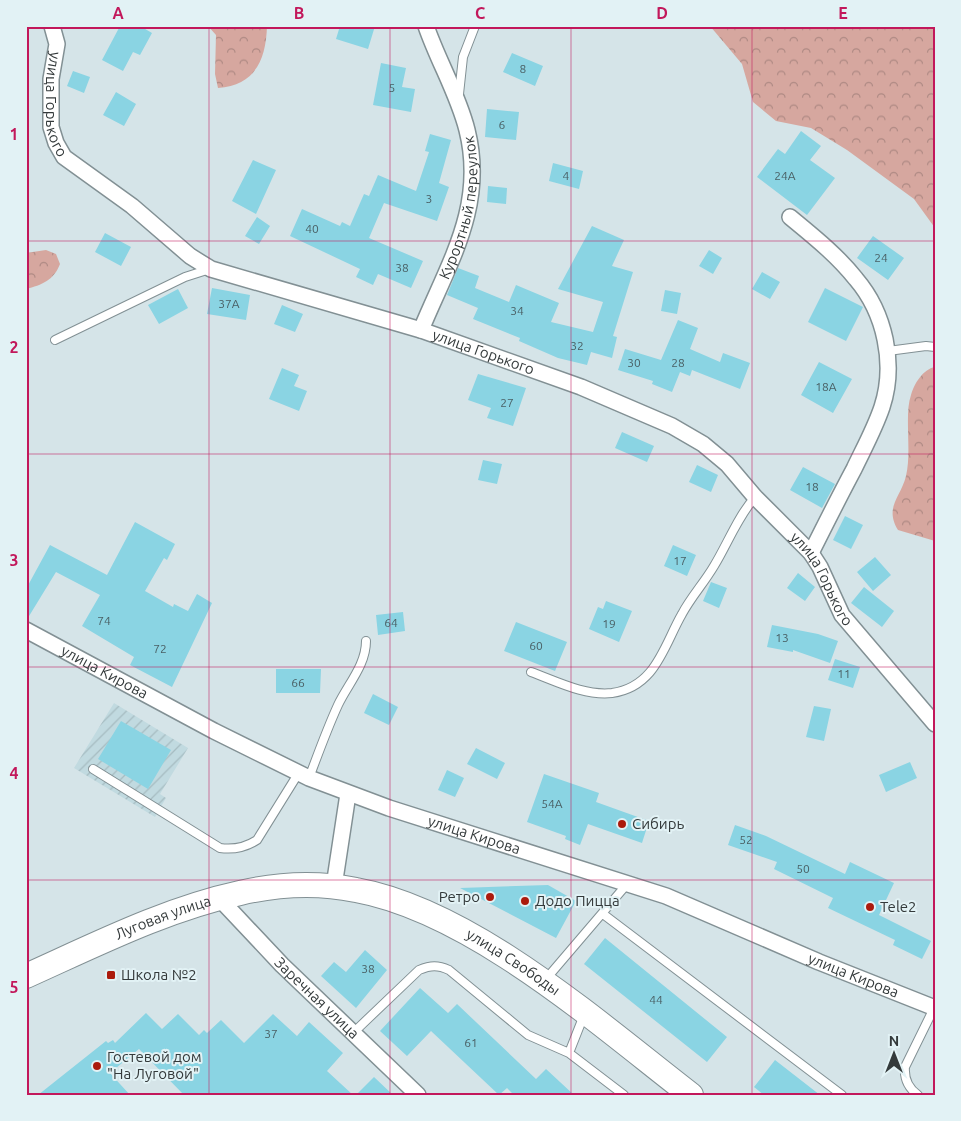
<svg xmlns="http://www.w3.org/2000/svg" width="961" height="1121" font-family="Ubuntu,sans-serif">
<defs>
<pattern id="industrial-furrows" width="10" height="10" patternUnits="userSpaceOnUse" patternTransform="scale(1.25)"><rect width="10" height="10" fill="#c1dae0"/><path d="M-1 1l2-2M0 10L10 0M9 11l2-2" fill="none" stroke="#a6bcc1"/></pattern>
<pattern id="forest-crowns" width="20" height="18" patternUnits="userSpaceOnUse" patternTransform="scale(1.25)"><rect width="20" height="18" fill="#d6a79f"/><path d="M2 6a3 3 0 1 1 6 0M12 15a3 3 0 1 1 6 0" fill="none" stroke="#ae8983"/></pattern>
</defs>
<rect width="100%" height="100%" fill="#d5e4e8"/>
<path fill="url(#industrial-furrows)" d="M 114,703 L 188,748 L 160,794 L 166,798 L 155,817 L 74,768 Z"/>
<path fill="url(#forest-crowns)" d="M 208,26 L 267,26 C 266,60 255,85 218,88 L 215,74 L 216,35 Z
M 710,26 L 935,26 L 935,228 L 914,199 L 847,150 L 811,128 L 776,121 L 753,102 L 742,64 Z
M 46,250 L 56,254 L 60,264 C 54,280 42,285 26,289 L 26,253 Z
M 935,367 L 935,541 L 898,530 C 884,507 901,497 906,476 C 912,451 904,415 911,395 C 914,384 923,369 935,367 Z"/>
<path fill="#8ad4e3" d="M 120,26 L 140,26 L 152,33 L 140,55 L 133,52 L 123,71 L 102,60 Z
M 340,26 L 375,26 L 368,49 L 336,39 Z
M 512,53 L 543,66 L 535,86 L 503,72 Z
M 381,63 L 406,68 L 402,87 L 415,89 L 411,112 L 373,105 Z
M 73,71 L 90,77 L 84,93 L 67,86 Z
M 116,92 L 136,104 L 124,126 L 103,115 Z
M 487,109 L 519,112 L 516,140 L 485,137 Z
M 801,131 L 821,146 L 810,160 L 835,178 L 807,215 L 757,177 L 778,149 L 785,154 Z
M 430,134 L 451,140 L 439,183 L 449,187 L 437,221 L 384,203 L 369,238 L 423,261 L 411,288 L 378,274 L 373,285 L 356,277 L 360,269 L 290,236 L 302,209 L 340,226 L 342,222 L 350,226 L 364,194 L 369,196 L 378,175 L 416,191 L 429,152 L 425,151 Z
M 253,160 L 276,170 L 256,214 L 232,201 Z
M 553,163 L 583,171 L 579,189 L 549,181 Z
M 488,186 L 507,188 L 506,204 L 487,202 Z
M 257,217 L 270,226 L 259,244 L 245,236 Z
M 592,226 L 624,240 L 612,266 L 633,272 L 613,336 L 617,337 L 612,358 L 591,352 L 587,365 L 558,358 L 519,341 L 520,338 L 473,319 L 478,308 L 447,295 L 458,268 L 479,276 L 475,288 L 509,302 L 516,285 L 559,303 L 551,322 L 593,332 L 603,302 L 558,289 Z
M 105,233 L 131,247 L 121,266 L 95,252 Z
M 873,236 L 904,258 L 888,280 L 857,258 Z
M 709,250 L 722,258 L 713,274 L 699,266 Z
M 762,272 L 780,282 L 770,299 L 752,289 Z
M 212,288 L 250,295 L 246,320 L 207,314 Z
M 825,288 L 863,307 L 846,341 L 808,322 Z
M 178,289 L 188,308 L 159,324 L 148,305 Z
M 665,290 L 681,293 L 677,314 L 661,311 Z
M 282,305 L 303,314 L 295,332 L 274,324 Z
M 678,320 L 698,328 L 690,349 L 720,362 L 723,353 L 750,363 L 740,389 L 692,370 L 690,376 L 680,372 L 672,392 L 652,384 L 653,381 L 618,370 L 625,349 L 661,360 Z
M 819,362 L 852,379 L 833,413 L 801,395 Z
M 282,368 L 299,375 L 294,386 L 307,391 L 299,411 L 269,399 Z
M 478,374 L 526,388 L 513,426 L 487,418 L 491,408 L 468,400 Z
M 622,432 L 654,446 L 647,462 L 615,448 Z
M 483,460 L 502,464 L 497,484 L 478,480 Z
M 697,465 L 718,475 L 711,492 L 689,482 Z
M 803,467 L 835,484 L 822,508 L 790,490 Z
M 845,516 L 863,525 L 851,549 L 833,540 Z
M 135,522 L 175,544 L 167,560 L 164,558 L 145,591 L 173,607 L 174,604 L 188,611 L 197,594 L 212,603 L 172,687 L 130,665 L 134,657 L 82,626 L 100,595 L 56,572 L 26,621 L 26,589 L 50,545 L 107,575 Z
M 673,545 L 696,555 L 687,576 L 664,566 Z
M 875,557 L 891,575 L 873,591 L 857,572 Z
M 798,573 L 815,587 L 805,601 L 787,588 Z
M 711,582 L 727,588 L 719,608 L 703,601 Z
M 864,587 L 894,611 L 882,627 L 851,603 Z
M 606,601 L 632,611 L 619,642 L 589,629 L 598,607 L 603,609 Z
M 403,612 L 405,631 L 378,635 L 376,615 Z
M 516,622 L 567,642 L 555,671 L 504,651 Z
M 772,625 L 818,634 L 838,641 L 830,663 L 793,650 L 793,652 L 767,647 Z
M 835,659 L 860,667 L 853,688 L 828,680 Z
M 276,669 L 321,669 L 320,693 L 276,693 Z
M 373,694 L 398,707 L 389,725 L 364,713 Z
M 814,706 L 831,709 L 824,741 L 806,737 Z
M 121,721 L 171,750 L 148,789 L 98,759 Z
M 476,748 L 505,763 L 497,779 L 467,764 Z
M 910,762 L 917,778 L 886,792 L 879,775 Z
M 447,770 L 464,778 L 455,797 L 438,790 Z
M 544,774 L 599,793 L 596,802 L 649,821 L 642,843 L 588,824 L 580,845 L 565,839 L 566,836 L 527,822 Z
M 735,825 L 766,836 L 845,874 L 850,862 L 894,883 L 879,915 L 931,941 L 922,959 L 893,945 L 895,940 L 828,908 L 833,898 L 774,869 L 777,862 L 728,845 Z
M 548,885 L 576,901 L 556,938 L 460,888 Z
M 605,938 L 727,1037 L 707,1062 L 584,964 Z
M 365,950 L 387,970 L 356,1008 L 321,976 L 334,962 L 346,972 Z
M 420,988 L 448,1013 L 457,1004 L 536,1079 L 546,1069 L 574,1095 L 514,1095 L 507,1088 L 499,1095 L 431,1031 L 407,1056 L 380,1031 Z
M 146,1013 L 162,1029 L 178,1014 L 199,1035 L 204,1030 L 207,1033 L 221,1020 L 244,1043 L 273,1014 L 297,1036 L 309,1022 L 343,1053 L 327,1071 L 353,1095 L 184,1095 L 139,1049 L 110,1073 L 130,1095 L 38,1095 L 106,1041 L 108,1043 L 113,1040 L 115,1043 Z
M 775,1060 L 820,1095 L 764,1095 L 754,1087 Z
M 374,1077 L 393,1095 L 356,1095 Z"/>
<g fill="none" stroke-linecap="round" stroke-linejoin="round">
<g stroke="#829094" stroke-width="10">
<path id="lane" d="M 459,94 L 463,57 L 475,26
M 55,340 L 185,277 L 210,269
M 888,351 L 926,346 L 935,347
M 531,672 C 556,681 584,696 612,693 C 656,687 664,645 682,614 C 691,597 704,583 714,566 C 728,543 737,518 755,497
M 93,769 L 220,848 C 234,850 246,847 257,840 L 298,774
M 309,778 C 318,754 327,729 338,705 C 348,684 366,665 366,641
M 603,914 L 842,1095
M 546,979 L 628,883
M 353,1033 L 419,970 C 431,965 438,965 449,970 L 528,1035 L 569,1053 L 624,1095
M 569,1053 L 584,1015
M 918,1095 C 908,1088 904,1079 905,1067 L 934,1008"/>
</g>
<g stroke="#829094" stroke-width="18">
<g id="street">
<path id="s1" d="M 52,26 L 57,44 L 51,79 L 51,127 L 56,143 L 64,157 L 132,206 L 190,256 L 211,269 L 421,330 L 581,387 L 672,426 L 703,444 L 727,464 L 755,497 L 811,553 L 820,567 L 842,615 L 935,724"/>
<path d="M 790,217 C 813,236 837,255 856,279 C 885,313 896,364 882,407 C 875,428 864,448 854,469 C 839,497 825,525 811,553"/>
<path id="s2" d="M 421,330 C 449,262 486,206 467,130 C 458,94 438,61 426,26"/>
<path id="s3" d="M 26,630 L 214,731 L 309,778 L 389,808 L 666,896 L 819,962 L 935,1008"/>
<path d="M 334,886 L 348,794"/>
<path id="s4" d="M 219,898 L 282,965 L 418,1095"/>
</g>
</g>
<g stroke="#829094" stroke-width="26">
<g id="primary">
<path id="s5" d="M 26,976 C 95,945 166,909 240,893 C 278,884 318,882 356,890 C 472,911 599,1024 691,1095"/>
</g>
</g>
<use href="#lane" stroke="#fff" stroke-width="8"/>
<use href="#street" stroke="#fff" stroke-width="15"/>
<use href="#primary" stroke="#fff" stroke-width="24"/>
</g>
<path fill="none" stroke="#c2185b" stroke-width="1" stroke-opacity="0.55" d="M 209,26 L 209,1095M 390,26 L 390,1095M 571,26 L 571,1095M 752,26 L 752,1095M 26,241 L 935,241M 26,454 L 935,454M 26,667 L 935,667M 26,880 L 935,880"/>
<g fill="#ab1b0d" stroke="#e2f2f5" stroke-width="2">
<circle cx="622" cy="824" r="5"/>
<circle cx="490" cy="897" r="5"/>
<circle cx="525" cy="901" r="5"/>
<circle cx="870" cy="907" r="5"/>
<rect x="106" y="970" width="10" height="10" rx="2.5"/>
<circle cx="97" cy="1066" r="5"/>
</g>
<g text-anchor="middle" stroke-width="4" stroke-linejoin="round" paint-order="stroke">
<g font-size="12" fill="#4a6065">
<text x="523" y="73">8</text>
<text x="392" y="92">5</text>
<text x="502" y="129">6</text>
<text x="566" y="180">4</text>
<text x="785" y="180">24А</text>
<text x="429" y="203">3</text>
<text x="312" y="233">40</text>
<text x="881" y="262">24</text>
<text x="402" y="272">38</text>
<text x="229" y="308">37А</text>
<text x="517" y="315">34</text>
<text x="577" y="350">32</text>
<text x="634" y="367">30</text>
<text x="678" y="367">28</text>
<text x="826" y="391">18А</text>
<text x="507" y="407">27</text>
<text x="812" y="491">18</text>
<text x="680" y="565">17</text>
<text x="104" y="625">74</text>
<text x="391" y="627">64</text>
<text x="609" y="628">19</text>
<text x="782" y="642">13</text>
<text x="536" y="650">60</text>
<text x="160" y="653">72</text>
<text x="844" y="678">11</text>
<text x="298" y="687">66</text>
<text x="552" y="808">54А</text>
<text x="746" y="844">52</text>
<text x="803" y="873">50</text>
<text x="368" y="973">38</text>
<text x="656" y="1004">44</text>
<text x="271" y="1038">37</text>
<text x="471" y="1047">61</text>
</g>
<g font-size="15" fill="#343a3b" stroke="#e2f2f5">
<text dy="5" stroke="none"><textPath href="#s1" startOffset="80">улица Горького</textPath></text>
<text dy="5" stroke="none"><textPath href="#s2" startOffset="130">Курортный переулок</textPath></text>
<text dy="5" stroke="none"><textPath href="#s1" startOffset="605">улица Горького</textPath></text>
<text dy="5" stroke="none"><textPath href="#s1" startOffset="1025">улица Горького</textPath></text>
<text dy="5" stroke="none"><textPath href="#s3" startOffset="89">улица Кирова</textPath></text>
<text dy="5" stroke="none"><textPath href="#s3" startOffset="494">улица Кирова</textPath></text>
<text dy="5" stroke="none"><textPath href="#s5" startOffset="149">Луговая улица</textPath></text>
<text dy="5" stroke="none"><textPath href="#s5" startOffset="521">улица Свободы</textPath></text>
<text dy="5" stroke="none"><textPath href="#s3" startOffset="899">улица Кирова</textPath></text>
<text dy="5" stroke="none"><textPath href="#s4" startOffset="140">Заречная улица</textPath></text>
</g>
<g font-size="15" fill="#343a3b" stroke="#e2f2f5" text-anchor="start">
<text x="632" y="829">Сибирь</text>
<text x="480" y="902" text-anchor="end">Ретро</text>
<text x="535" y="906">Додо Пицца</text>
<text x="880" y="912">Tele2</text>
<text x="121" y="980">Школа №2</text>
<text x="107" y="1062">Гостевой дом<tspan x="107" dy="17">"На Луговой"</tspan></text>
</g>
</g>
<rect width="961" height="1121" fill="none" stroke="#e2f2f5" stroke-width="55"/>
<g transform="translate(894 1054)" stroke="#e2f2f5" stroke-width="4" paint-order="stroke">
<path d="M0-4L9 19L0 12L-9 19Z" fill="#343a3b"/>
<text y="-8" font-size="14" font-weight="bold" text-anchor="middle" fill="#343a3b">N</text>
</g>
<rect x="28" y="28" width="906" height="1066" fill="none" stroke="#c2185b" stroke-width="2"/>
<g font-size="16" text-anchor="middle" font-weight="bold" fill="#c2185b">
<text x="118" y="19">A</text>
<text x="299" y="19">B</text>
<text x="480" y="19">C</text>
<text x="662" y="19">D</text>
<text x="843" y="19">E</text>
<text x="14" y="140">1</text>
<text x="14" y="353">2</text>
<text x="14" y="566">3</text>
<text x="14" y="779">4</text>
<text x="14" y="993">5</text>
</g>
</svg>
